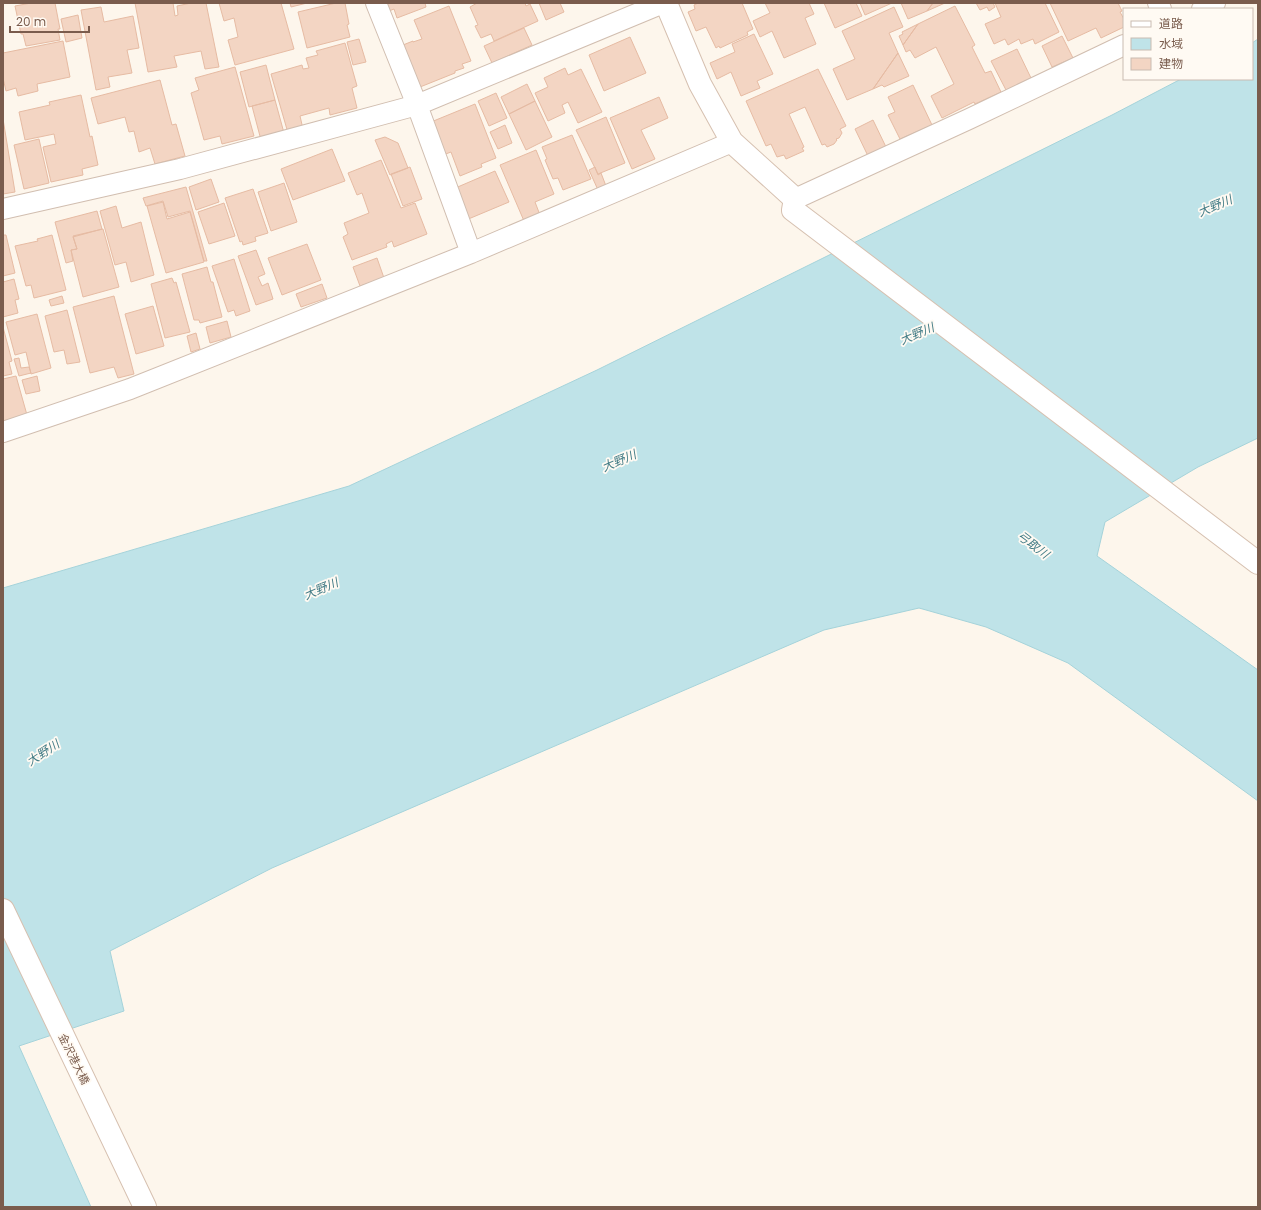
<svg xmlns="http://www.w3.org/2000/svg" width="1261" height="1210" font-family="Poppins,'Noto Sans JP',sans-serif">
<rect width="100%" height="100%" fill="#fdf6ec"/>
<path fill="#bfe3e8" stroke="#a5d3da" d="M 1258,39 L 1258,438 L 1198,467 L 1105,522 L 1097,556 L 1258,670 L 1258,801 L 1068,663 L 986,627 L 919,608 L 824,630 L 272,868 L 110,951 L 124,1011 L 19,1046 L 91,1207 L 3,1207 L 3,588 L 349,486 L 597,370 L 1112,115 L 1181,79 L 1252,79 L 1252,43 Z"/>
<path fill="#f3d5c3" stroke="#e6bba3" d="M 31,3 L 55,3 L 60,29 L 58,29 L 60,40 L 26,46 L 23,34 L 21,34 L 15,6 Z
M 135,3 L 173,3 L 175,16 L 178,15 L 177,6 L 191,3 L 206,3 L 219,67 L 205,69 L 201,51 L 174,56 L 177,67 L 148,72 Z
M 219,3 L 281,3 L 294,49 L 235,65 L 228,40 L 238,37 L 234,18 L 224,21 Z
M 290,3 L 307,3 L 291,7 Z
M 336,3 L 345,3 L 349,24 L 347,25 L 350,37 L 307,48 L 298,12 Z
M 375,3 L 425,3 L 426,7 L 397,18 L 394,9 L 379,15 Z
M 477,3 L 525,3 L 526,6 L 530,4 L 538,21 L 494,41 L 491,34 L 481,38 L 475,26 L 478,25 L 470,7 Z
M 539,3 L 560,3 L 564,12 L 546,20 Z
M 698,3 L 742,3 L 753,29 L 747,32 L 748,35 L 720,48 L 719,46 L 716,48 L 706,27 L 696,31 L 688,12 L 695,9 L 694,5 Z
M 765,3 L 809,3 L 814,14 L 805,18 L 816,44 L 784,58 L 772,31 L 760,37 L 753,21 L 770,13 Z
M 824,3 L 856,3 L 862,16 L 835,28 Z
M 860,3 L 892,3 L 865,15 Z
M 901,3 L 933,3 L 927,11 L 908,19 Z
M 933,3 L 945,3 L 927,11 Z
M 976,3 L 993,3 L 995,7 L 989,11 L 987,7 L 980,10 Z
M 995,3 L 1045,3 L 1059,32 L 1035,44 L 1033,39 L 1021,44 L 1019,39 L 1008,45 L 1005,39 L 994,44 L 985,24 L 1001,17 Z
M 1050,3 L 1118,3 L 1122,11 L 1120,12 L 1124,19 L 1124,27 L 1101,38 L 1096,28 L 1068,41 Z
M 449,6 L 471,61 L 462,64 L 464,68 L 455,71 L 455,73 L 410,91 L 393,49 L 413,41 L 413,42 L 422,39 L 414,20 Z
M 955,6 L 975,45 L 972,47 L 985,73 L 991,71 L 1001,92 L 975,104 L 974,102 L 942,118 L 931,96 L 954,84 L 936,47 L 915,58 L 910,50 L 906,52 L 903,45 L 918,24 Z
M 101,7 L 104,22 L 133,16 L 139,48 L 127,50 L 132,73 L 108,77 L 110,87 L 96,90 L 81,10 Z
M 894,7 L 903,27 L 889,33 L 898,53 L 873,89 L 847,100 L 833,69 L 855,59 L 842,31 Z
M 78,15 L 82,38 L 66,42 L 61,19 Z
M 918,24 L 903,45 L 899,36 L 903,34 L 902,32 Z
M 524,28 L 532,45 L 492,63 L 484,46 Z
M 754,34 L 773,74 L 757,81 L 760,88 L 741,96 L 731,72 L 717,79 L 710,63 L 735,52 L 732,44 Z
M 1062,36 L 1073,58 L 1052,67 L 1042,46 Z
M 630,37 L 646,73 L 604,91 L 589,55 Z
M 359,39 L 366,62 L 353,65 L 347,42 Z
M 63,41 L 70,77 L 37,84 L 38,91 L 18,96 L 16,88 L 6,91 L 3,78 L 3,53 Z
M 345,43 L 357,86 L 352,88 L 357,108 L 330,115 L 329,108 L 300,116 L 303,129 L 288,133 L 271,74 L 302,65 L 303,69 L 309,68 L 306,58 L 318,55 L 316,51 Z
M 1017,49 L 1031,78 L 1006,90 L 991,61 Z
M 898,53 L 909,76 L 884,87 L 882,85 L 873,89 Z
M 266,65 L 275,100 L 249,107 L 240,72 Z
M 235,67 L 254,136 L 222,144 L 220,136 L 204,140 L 191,93 L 199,90 L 195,78 Z
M 565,68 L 568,75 L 581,69 L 602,112 L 578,123 L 568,102 L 562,105 L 565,113 L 548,121 L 535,93 L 548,87 L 544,78 Z
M 818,69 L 846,126 L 840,129 L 842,133 L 839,138 L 836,139 L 837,140 L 834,144 L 827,147 L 825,144 L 822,145 L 805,107 L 789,114 L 804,147 L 802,148 L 804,151 L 786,159 L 784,155 L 777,157 L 771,144 L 766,146 L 746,101 Z
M 160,80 L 172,125 L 176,124 L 185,156 L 155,164 L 150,148 L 139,152 L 134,131 L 129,132 L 125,117 L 98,124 L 91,98 Z
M 527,84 L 535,101 L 509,114 L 501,97 Z
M 913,85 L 932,125 L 900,139 L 888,115 L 895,112 L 888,97 Z
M 496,93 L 507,118 L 489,126 L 478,101 Z
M 81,95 L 90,137 L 92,136 L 98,165 L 82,169 L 83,175 L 51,182 L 43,147 L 56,144 L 54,134 L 25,140 L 19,112 L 50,105 L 49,102 Z
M 659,97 L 668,118 L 641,130 L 655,159 L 632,169 L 610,118 Z
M 275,100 L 284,133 L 261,140 L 252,106 Z
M 535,101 L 552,137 L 526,150 L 509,114 Z
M 475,104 L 496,158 L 481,164 L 482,167 L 460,176 L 451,152 L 443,155 L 431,122 Z
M 606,117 L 625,163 L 598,174 L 576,130 Z
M 3,119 L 15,192 L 3,194 Z
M 873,120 L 886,147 L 868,156 L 855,129 Z
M 505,125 L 512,143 L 498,149 L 490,132 Z
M 572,135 L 591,179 L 563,190 L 558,178 L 553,179 L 545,160 L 547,159 L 542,147 Z
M 385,137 L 398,143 L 408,168 L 390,175 L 375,140 Z
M 39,139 L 49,183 L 24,189 L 14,145 Z
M 332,149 L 345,181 L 293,200 L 281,169 Z
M 536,150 L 554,194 L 535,202 L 540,215 L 524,221 L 500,165 Z
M 381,160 L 401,208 L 415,203 L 427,234 L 394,247 L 392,241 L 386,244 L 387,247 L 352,260 L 343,237 L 348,234 L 344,223 L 369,213 L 362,193 L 357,195 L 348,173 Z
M 410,167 L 422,199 L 403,206 L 391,174 Z
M 595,167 L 598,175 L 601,173 L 606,186 L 598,190 L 589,170 Z
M 495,171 L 509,202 L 466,220 L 453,189 Z
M 211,179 L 219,202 L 196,210 L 189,187 Z
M 284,183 L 297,222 L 271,231 L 258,192 Z
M 186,187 L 207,261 L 204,261 L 190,211 L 168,217 L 163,201 L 146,206 L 143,198 Z
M 253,189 L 268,233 L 255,237 L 256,241 L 243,245 L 242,241 L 240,242 L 225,198 Z
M 163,202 L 167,219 L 190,212 L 204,262 L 166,273 L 147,206 Z
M 224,203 L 235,236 L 209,244 L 198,212 Z
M 116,206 L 122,228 L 141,222 L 154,275 L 131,282 L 126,262 L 115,265 L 100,211 Z
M 97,211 L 102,229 L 73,237 L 77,249 L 71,250 L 73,261 L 66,263 L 55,222 Z
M 103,229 L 119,287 L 83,297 L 71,250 L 77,249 L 73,236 Z
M 3,235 L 6,235 L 15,273 L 3,276 Z
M 52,235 L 66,290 L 34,298 L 31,285 L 26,286 L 15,246 L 38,241 L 37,239 Z
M 307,244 L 321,280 L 282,295 L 268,258 Z
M 256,250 L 265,274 L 258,277 L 262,286 L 268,283 L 273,299 L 256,305 L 238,256 Z
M 377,258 L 384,278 L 360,286 L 353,267 Z
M 234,259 L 250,311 L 236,316 L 234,310 L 228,312 L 212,266 Z
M 207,267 L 211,282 L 213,282 L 222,317 L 200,323 L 199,320 L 194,320 L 182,274 Z
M 172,278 L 174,283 L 176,282 L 190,332 L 165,338 L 151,284 Z
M 14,279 L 19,299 L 15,300 L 18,313 L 3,317 L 3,282 Z
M 322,284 L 327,298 L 301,307 L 296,294 Z
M 62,296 L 64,303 L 51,306 L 49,300 Z
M 114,296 L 134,374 L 118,378 L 114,367 L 90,373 L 73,307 Z
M 153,306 L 164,346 L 136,354 L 125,314 Z
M 67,310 L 80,362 L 67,364 L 64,350 L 54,352 L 45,316 Z
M 37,314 L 51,368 L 31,374 L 26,352 L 15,355 L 6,322 Z
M 227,321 L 231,337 L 210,343 L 206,327 Z
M 3,327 L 12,361 L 9,362 L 12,374 L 3,376 Z
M 196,333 L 200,349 L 191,352 L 187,336 Z
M 19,358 L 21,368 L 29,367 L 31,373 L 19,376 L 14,359 Z
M 16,376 L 27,415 L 3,421 L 3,379 Z
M 37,376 L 40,391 L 26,394 L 22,380 Z"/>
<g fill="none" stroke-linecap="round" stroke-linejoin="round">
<g stroke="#d1beb0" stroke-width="22">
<path id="street" d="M 376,3 L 417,105 L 471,253
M 1158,3 L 1161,9
M 1202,9 L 1215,3
M 795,199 L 969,119 L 1124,45
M 3,209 L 180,169 L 417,105 L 663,3
M 3,432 L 130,389 L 471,253 L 732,142"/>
</g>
<g stroke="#d6c0b0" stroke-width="24">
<path id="secondary" d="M 666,3 L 700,84 L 732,142 L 795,199 L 793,210 L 1258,563
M 3,910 L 145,1207"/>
</g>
<use href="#street" stroke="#fff" stroke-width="20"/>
<use href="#secondary" stroke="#fff" stroke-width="22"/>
</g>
<g text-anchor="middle" stroke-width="3.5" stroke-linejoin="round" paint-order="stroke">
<g font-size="11" fill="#7a5c4d" stroke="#fffaf3">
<text transform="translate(74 1059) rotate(64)" y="4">金沢港大橋</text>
</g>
<g font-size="12" font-style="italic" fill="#437c86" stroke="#fffaf3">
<text transform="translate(1215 206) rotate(-23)" y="4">大野川</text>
<text transform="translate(917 334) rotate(-23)" y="4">大野川</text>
<text transform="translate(619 461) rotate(-23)" y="4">大野川</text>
<text transform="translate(1033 545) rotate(37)" y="4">弓取川</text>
<text transform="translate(321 589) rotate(-23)" y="4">大野川</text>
<text transform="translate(43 753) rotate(-33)" y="4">大野川</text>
</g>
</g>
<rect width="1261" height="1210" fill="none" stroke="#7a5c4d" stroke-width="8"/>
<rect x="1123" y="8" width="130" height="72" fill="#fffaf3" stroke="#cabbb1"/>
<rect x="1131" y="21" width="20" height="6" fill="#ffffff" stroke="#cabbb1"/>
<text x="1159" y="28" font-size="12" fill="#7a5c4d">道路</text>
<rect x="1131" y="38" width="20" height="12" fill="#bfe3e8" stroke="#cabbb1"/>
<text x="1159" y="48" font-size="12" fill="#7a5c4d">水域</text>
<rect x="1131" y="58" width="20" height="12" fill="#f3d5c3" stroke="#cabbb1"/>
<text x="1159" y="68" font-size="12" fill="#7a5c4d">建物</text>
<path d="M10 26v6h79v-6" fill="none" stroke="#7a5c4d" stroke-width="2"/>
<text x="16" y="26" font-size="12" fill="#7a5c4d" stroke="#fffaf3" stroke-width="3" paint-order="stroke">20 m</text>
</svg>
